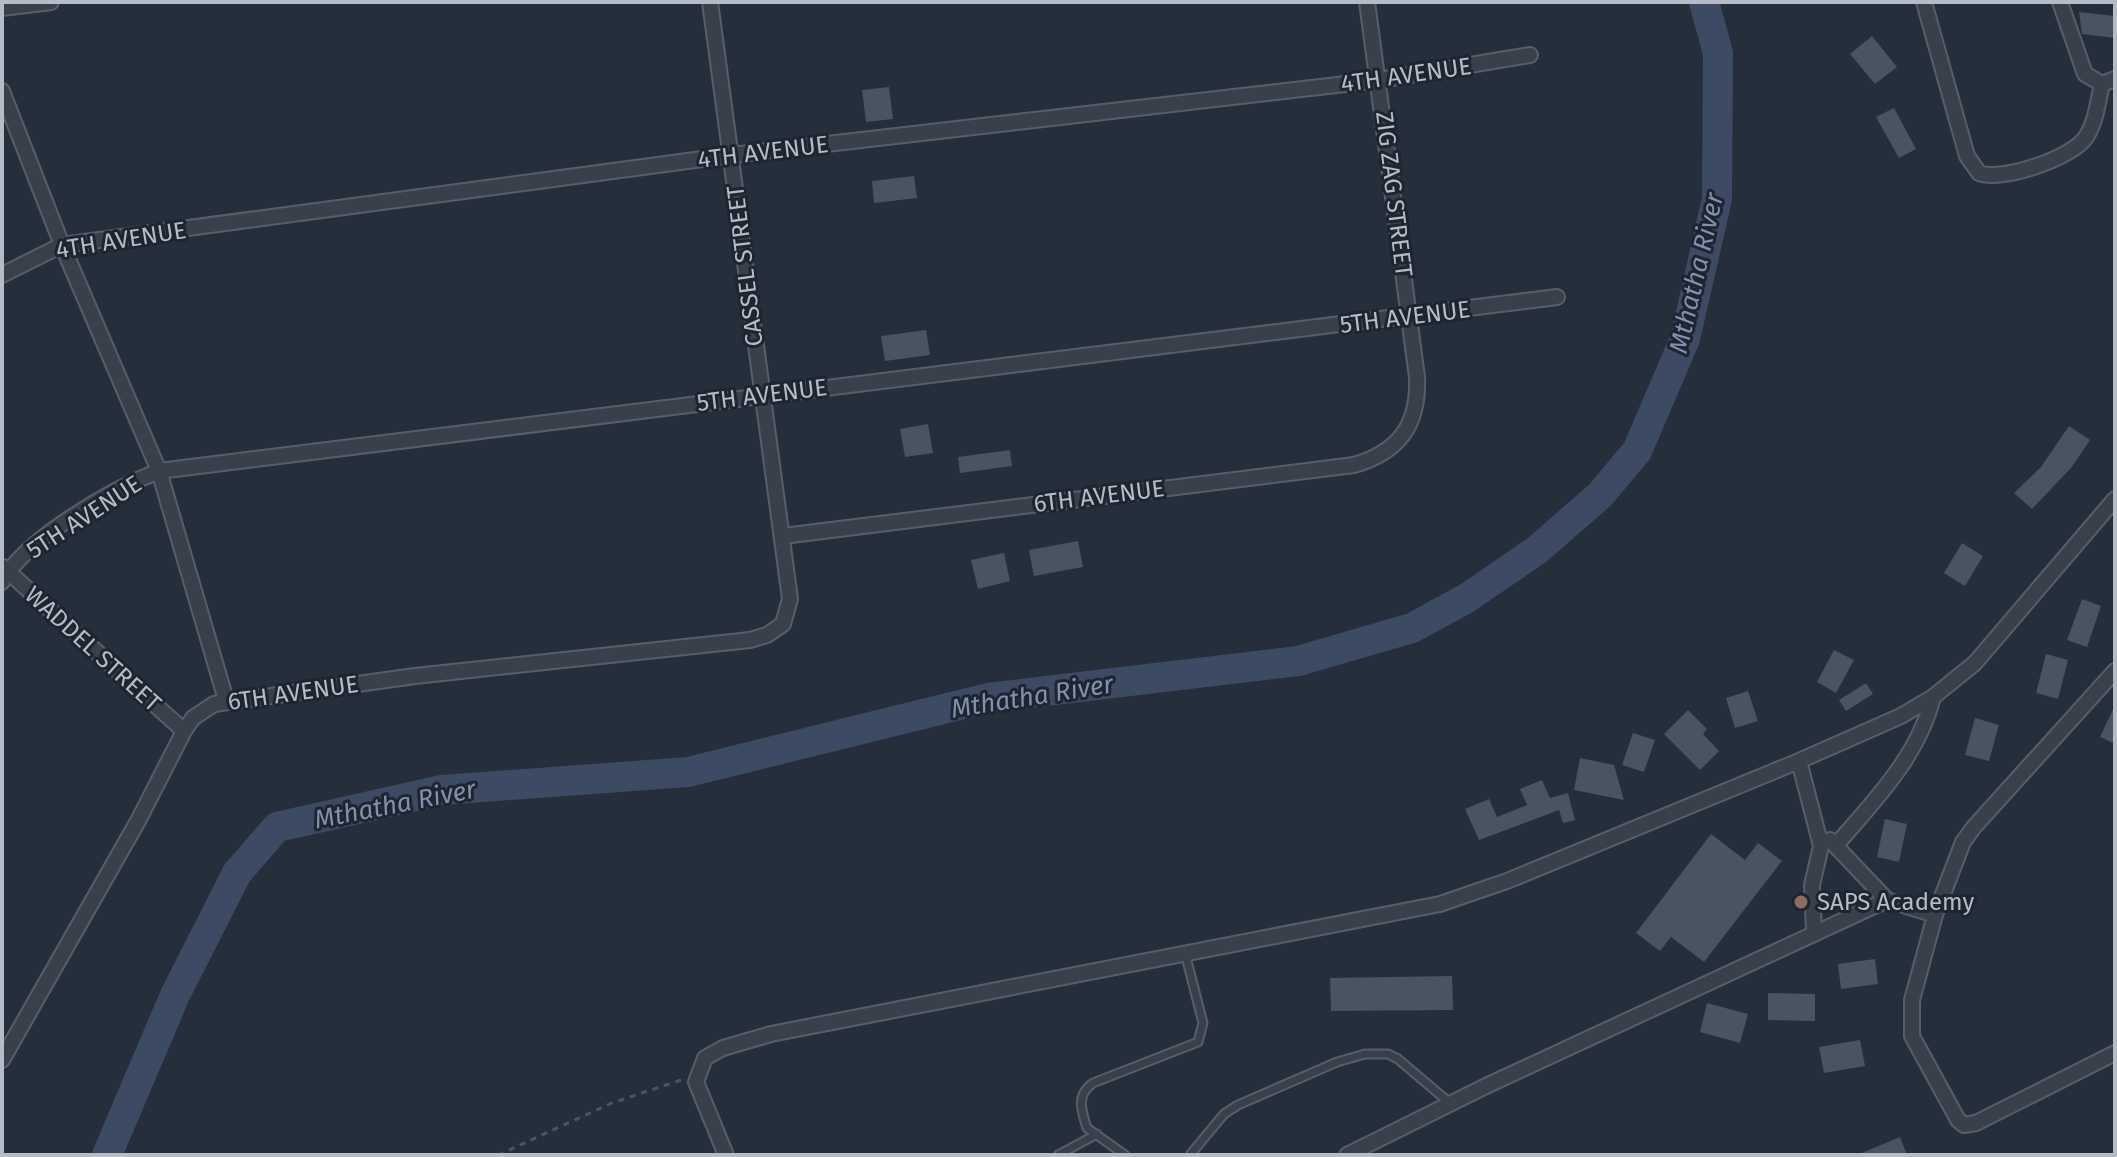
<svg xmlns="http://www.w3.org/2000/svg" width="2117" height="1157" font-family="'Fira Sans',sans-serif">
<rect width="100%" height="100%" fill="#252e3b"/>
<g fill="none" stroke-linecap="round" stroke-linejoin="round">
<path stroke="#3c4b63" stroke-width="30" d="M 107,1155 L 175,995 L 237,873 L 277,827 L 442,790 L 688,772 L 988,698 L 1298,661 L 1412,628 L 1467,598 L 1537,550 L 1600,495 L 1637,451 L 1685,339 L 1717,199 L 1718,53 L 1704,2"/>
</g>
<path fill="#4a5362" d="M 2079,12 L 2115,16 L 2115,38 L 2082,34 Z
M 1872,36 L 1897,67 L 1875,84 L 1850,54 Z
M 889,87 L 893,119 L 866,122 L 862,90 Z
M 1894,108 L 1916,149 L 1899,158 L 1876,117 Z
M 914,176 L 917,198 L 874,203 L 872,181 Z
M 926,330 L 930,355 L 885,361 L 881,336 Z
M 928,424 L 933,453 L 905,457 L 900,429 Z
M 2069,426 L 2090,440 L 2071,468 L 2032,509 L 2014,493 L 2041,467 Z
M 1010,450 L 1012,466 L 960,473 L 958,457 Z
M 1078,541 L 1083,567 L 1034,576 L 1029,550 Z
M 1962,543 L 1983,556 L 1965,586 L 1944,573 Z
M 1004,553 L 1010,581 L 978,589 L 971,560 Z
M 2082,599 L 2101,606 L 2087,647 L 2067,640 Z
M 1834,650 L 1854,660 L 1836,693 L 1817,682 Z
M 2046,654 L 2068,660 L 2058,699 L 2036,693 Z
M 1866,683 L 1873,694 L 1846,711 L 1839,700 Z
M 1748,691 L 1758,721 L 1735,728 L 1726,698 Z
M 2115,705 L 2115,744 L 2100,737 Z
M 1688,710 L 1707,729 L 1703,734 L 1719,751 L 1700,770 L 1664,734 Z
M 1975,718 L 1999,725 L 1989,761 L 1965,755 Z
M 1633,733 L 1655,740 L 1644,772 L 1622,765 Z
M 1580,758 L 1614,765 L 1624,800 L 1574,790 Z
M 1542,780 L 1550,798 L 1568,793 L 1575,820 L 1563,823 L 1559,810 L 1479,840 L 1465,809 L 1489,799 L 1497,817 L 1527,805 L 1520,789 Z
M 1885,819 L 1907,824 L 1899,862 L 1877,857 Z
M 1711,834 L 1745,860 L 1758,843 L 1782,861 L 1704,962 L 1671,937 L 1660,951 L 1636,933 Z
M 1875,959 L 1878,984 L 1841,989 L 1838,964 Z
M 1452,976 L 1453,1010 L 1331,1011 L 1330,978 Z
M 1768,993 L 1815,994 L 1815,1021 L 1768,1020 Z
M 1707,1003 L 1748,1014 L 1740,1043 L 1700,1032 Z
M 1860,1040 L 1865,1066 L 1824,1073 L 1819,1047 Z
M 1900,1137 L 1907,1155 L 1857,1155 Z"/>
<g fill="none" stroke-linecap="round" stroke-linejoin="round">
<g stroke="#575e6a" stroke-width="11">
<path id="lane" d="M 1058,1155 L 1097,1134
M 1125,1155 L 1087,1128 C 1081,1110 1076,1095 1093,1083 L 1198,1042 L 1203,1023 L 1185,953
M 1190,1155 L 1224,1114 L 1238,1105 L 1337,1062 L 1365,1054 L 1388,1054 L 1398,1059 L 1451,1104"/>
</g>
<g stroke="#575e6a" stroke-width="18">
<path id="street" d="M 1924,2 L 1967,156 L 1979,173 C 2001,182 2073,158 2086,137 C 2096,122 2098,101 2102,84
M 2060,2 L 2085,74 L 2102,84 L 2115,79
M 2,8 L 51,2
M 2,91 L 62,245 L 159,471 L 226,700
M 2,275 L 62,245 L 732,155 L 1380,80 L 1530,55
M 783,536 L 1354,465 C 1399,452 1419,425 1417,377 L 1367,2
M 3,567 L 184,731
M 2,582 C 26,538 113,489 159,471 L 1557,297
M 2115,671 L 1974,827 L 1963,842 L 1935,915 L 1912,1000 L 1912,1036 L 1958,1120 L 1964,1125 L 1976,1123 L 2115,1053
M 1799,761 L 1821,846 L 1812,885 L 1814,932
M 1830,840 L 1887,900
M 1837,844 C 1876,799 1919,755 1933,697
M 2,1060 L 138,821 L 184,731 L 193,718 L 214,704 L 415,676 L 750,640 L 767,635 L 783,624 L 790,599 L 710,2
M 726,1155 L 696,1082 L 705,1058 L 723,1048 L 771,1034 L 1440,904 L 1507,881 L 1799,761 L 1901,716 L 1933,697 L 1975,663 L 2115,499
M 1347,1155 L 1486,1086 L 1887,900 L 1935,915"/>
</g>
<path stroke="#47585b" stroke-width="3" stroke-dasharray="6 6" stroke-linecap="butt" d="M 498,1155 L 612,1103 L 681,1080"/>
<use href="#lane" stroke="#39404c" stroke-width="7"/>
<use href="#street" stroke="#39404c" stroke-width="14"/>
</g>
<circle fill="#8d6e63" stroke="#1e2531" stroke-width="3" cx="1801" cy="902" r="8"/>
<g text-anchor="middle" stroke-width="6" stroke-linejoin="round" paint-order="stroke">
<g font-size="24" fill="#b5bbc7" stroke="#1e2531">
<text transform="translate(1406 75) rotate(-8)" y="8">4TH AVENUE</text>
<text transform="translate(763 152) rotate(-7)" y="8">4TH AVENUE</text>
<text transform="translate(1394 194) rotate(83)" y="8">ZIG ZAG STREET</text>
<text transform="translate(121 240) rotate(-9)" y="8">4TH AVENUE</text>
<text transform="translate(745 266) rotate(-97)" y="8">CASSEL STREET</text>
<text transform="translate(1405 317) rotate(-7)" y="8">5TH AVENUE</text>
<text transform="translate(762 395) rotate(-7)" y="8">5TH AVENUE</text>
<text transform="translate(1099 496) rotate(-7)" y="8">6TH AVENUE</text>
<text transform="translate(84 517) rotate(-33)" y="8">5TH AVENUE</text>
<text transform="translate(93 649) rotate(42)" y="8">WADDEL STREET</text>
<text transform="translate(293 693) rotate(-8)" y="8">6TH AVENUE</text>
</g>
<g font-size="24" fill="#b5bbc7" stroke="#1e2531" text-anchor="start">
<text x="1817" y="910">SAPS Academy</text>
</g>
<g font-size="26" font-style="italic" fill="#7f91ac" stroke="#1e2531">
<text transform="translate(1696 273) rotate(-77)" y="9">Mthatha River</text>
<text transform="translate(1032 696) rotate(-9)" y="9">Mthatha River</text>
<text transform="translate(395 804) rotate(-11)" y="9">Mthatha River</text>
</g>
</g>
<rect width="2117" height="1157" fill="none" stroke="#b5bbc7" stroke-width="8"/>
</svg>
